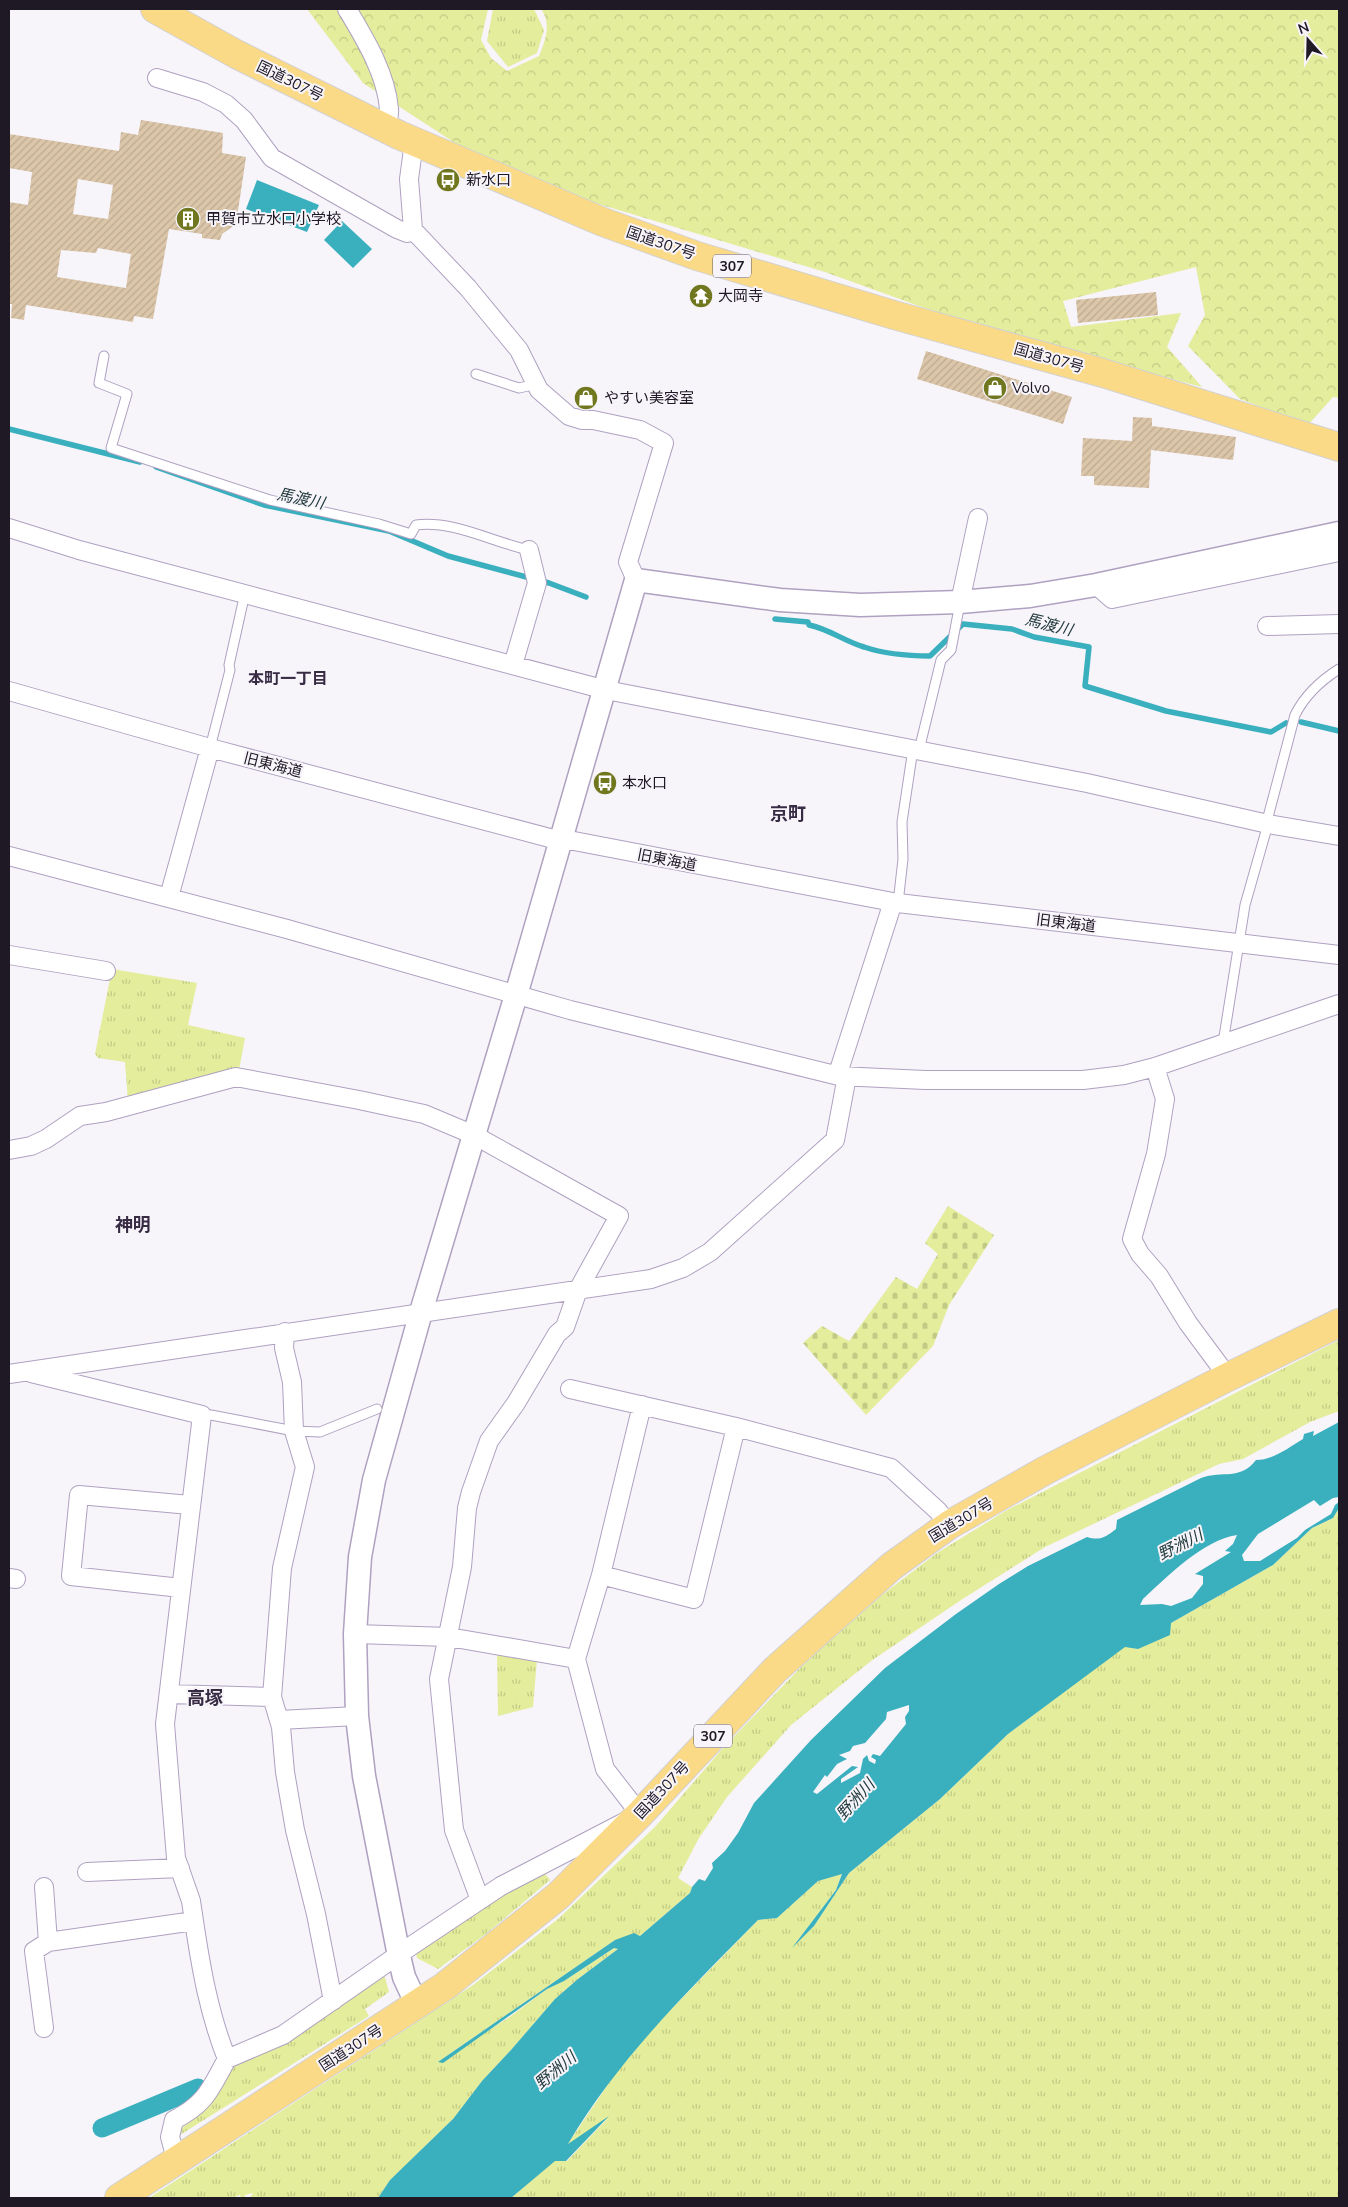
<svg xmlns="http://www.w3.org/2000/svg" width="1348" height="2207" font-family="'Nunito Sans','Noto Sans JP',sans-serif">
<defs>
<pattern id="grass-tufts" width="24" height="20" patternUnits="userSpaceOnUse" patternTransform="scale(1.25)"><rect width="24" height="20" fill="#e3ed9b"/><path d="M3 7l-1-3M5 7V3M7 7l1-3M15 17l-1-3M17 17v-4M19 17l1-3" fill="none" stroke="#c2cb85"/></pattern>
<pattern id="forest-crowns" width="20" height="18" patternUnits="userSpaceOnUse" patternTransform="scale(1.25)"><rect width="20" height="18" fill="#e3ed9b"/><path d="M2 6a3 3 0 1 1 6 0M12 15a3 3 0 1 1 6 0" fill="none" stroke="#c2cb85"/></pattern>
<pattern id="cemetery-stones" width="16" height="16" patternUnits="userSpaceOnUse" patternTransform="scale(1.25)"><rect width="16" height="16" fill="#e3ed9b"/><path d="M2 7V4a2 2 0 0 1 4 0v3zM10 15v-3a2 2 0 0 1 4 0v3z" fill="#c2cb85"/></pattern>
<pattern id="building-hatch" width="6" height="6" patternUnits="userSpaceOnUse" patternTransform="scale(1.25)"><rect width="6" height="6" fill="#dcc6a9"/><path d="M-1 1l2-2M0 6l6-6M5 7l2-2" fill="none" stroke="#bcaa91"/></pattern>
</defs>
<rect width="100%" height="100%" fill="#f7f4fa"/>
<path fill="url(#grass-tufts)" d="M 493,9 L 534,9 L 544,30 L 537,53 L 508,67 L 487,41 Z
M 112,969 L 197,983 L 188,1025 L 245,1038 L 239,1070 L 128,1101 L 125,1062 L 98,1058 L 95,1054 Z
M 1339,1340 L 1339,1411 L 1310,1422 L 1243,1459 L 1219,1464 L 1045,1547 L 961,1600 L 871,1661 L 791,1725 L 727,1797 L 699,1838 L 678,1878 L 692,1887 L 690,1893 L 640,1936 L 615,1940 L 438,2062 L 511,2016 L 547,1989 L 564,1981 L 614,1948 L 618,1949 L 578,1979 L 555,1999 L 511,2050 L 482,2081 L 453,2119 L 390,2180 L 378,2198 L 250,2198 L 253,2193 L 245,2195 L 245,2198 L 241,2198 L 240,2195 L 233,2198 L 149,2198 L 473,1985 L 558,1919 L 655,1827 L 723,1748 L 802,1666 L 870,1604 L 937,1553 L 1007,1510 Z
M 1339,1508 L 1339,2198 L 511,2198 L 555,2160 L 567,2161 L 607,2119 L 567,2145 L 615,2074 L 657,2024 L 758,1920 L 777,1918 L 818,1881 L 842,1873 L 836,1890 L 795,1944 L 814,1926 L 849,1873 L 940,1799 L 1008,1734 L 1125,1646 L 1138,1649 L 1171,1623 L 1273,1565 L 1312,1528 L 1333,1518 Z
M 497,1652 L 537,1659 L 533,1707 L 498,1716 Z
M 542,1870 L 550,1880 L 486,1934 L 438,1969 L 417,1958 L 415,1949 Z
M 384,1974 L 389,1992 L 365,2009 L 369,2016 L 180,2135 L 182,2128 L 214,2097 L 223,2078 L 236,2063 Z"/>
<path fill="url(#forest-crowns)" d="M 307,9 L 488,9 L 481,40 L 491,58 L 507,71 L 539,56 C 545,41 552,24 541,9 L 1339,9 L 1339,398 L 1333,397 L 1308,425 L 1240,399 L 1188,346 L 1205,315 L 1196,267 L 1063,301 L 1071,327 L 1181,313 L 1167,347 L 1202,387 L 977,327 L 825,272 L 572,196 L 458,145 L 363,83 Z"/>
<path fill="url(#cemetery-stones)" d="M 948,1206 L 994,1235 L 949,1305 L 933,1346 L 866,1415 L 803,1343 L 822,1326 L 849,1341 L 896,1277 L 917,1289 L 938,1254 L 925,1243 Z"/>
<path fill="#3aafbe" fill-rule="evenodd" d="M 257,180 L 319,205 L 307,232 L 246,209 Z
M 342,221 L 372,249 L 353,268 L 324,240 Z
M 1339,1422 L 1339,1497 L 1333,1498 L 1320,1506 L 1314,1500 L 1258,1534 L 1242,1555 L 1244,1561 L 1260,1561 L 1297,1538 L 1305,1530 L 1331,1514 L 1335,1505 L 1339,1502 L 1339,1508 L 1333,1518 L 1312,1528 L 1273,1565 L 1171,1623 L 1170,1635 L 1138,1649 L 1125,1647 L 1008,1734 L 940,1799 L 849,1873 L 814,1926 L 792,1948 L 836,1890 L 842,1874 L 818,1881 L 777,1918 L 758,1920 C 689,1990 618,2059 568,2144 L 609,2116 L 566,2161 L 555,2161 L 511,2198 L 378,2198 L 390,2180 L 453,2119 L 482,2081 L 511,2050 L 555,1999 L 578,1979 L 618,1949 L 614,1948 L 564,1981 L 547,1989 L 443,2063 L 438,2062 L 615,1940 L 634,1933 L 640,1936 L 690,1893 L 692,1887 L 699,1879 L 705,1881 L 713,1868 L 712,1863 L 725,1851 L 738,1833 L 754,1803 L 811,1740 L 885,1668 L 956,1614 L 999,1584 L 1028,1566 L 1087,1537 C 1100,1541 1106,1537 1116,1529 L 1117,1520 L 1201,1478 C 1223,1470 1240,1481 1256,1460 C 1273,1460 1288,1448 1303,1439 L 1304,1434 L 1314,1431 L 1313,1436 ZM 1237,1535 L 1233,1544 L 1225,1551 L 1231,1552 L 1195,1574 L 1203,1576 L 1203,1584 L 1192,1598 L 1171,1606 L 1162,1604 L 1140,1605 L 1143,1599 C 1168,1576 1203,1540 1237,1535 ZM 909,1705 L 909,1711 L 905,1717 L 906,1724 L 880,1756 L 873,1754 L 871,1757 L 876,1760 L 875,1764 L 869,1761 L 867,1755 L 863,1759 L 860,1773 L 841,1783 L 841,1779 L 858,1767 L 852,1766 L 817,1794 L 813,1792 L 825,1775 L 827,1777 L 837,1764 L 847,1759 L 839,1755 L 850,1751 L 853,1746 L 865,1743 L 886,1719 L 887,1712 Z"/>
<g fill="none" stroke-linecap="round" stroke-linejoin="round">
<path stroke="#3aafbe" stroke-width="5.5" d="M 9,429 L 140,462
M 156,467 L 264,505 L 389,531 L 448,556 L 549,583 L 586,597
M 775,619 L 808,622 L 809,625 C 829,629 844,641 864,647 C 885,654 907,656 930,656 L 963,624 L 1012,629 L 1034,637 L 1089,647 L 1085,686 L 1166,711 L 1271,732 L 1286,723
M 1301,722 L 1339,731"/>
<path stroke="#3aafbe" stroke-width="19" d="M 102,2128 L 198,2088"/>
</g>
<path fill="url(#building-hatch)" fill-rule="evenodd" d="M 141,120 L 223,133 L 222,153 L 246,157 L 236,224 L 222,234 L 220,240 L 202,238 L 202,234 L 169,229 L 153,319 L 134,316 L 133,322 L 26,305 L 24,320 L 11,318 L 12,304 L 9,304 L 9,202 L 28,205 L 32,172 L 9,168 L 9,134 L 119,151 L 121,132 L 138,135 ZM 78,179 L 113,185 L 108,219 L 73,214 ZM 98,248 L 131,254 L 126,288 L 57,277 L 61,250 L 96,253 Z
M 1156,292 L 1158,315 L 1078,323 L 1076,300 Z
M 926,351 L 1072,397 L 1063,424 L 917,379 Z
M 1133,417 L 1152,418 L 1152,426 L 1236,437 L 1233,460 L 1151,450 L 1149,488 L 1094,485 L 1094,476 L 1081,476 L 1083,438 L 1132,441 Z"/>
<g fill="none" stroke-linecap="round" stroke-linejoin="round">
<g stroke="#afa1c0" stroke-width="11">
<path id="service" d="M 104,356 L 99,383 L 127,394 L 111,448 L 270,500 L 379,524 L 411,534 L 416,525 C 453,520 492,542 529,550
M 476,374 L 519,388 L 528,386 L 534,379
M 210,748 L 230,670 L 229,665 L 245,593
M 919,750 L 941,660 L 951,650 L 960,603
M 898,903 L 903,859 L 902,822 L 913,749
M 1223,1043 L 1245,905 L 1268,824 L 1268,817 L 1295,715 C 1305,695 1320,681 1339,669
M 202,1415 L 211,1415 L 294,1431 L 320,1432 L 377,1409"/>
</g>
<g stroke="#afa1c0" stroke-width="20">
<path id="minor" d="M 347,9 C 365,39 386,73 389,109 C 390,115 387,122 386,128
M 157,78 L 203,92 L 226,104 L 244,120 L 272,158 L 397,229 L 407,233 L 413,230
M 414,142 L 409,179 L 413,230 L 468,288 L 519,350 L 539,390 L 569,416 L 582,420 L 593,420 L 640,430 L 664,443 L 628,562 L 636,580
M 9,528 L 79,550 L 606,690 L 1087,783 L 1268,824 L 1339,836
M 1096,585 L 1112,599 L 1339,552
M 960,602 L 978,518
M 1267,626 L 1339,624
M 513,665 L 537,583 L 529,550
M 9,691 L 210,748 L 561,841 L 574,841 L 898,903 L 1339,955
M 9,856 L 287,929 L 570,1010 L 839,1076 L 925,1080 L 1083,1080 L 1124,1075 L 1155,1067 L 1339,1004
M 169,897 L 210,748
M 9,955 L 106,971
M 1155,1067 L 1165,1099 L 1156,1154 L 1132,1239 L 1140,1254 L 1159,1276 L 1188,1323 L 1228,1377
M 839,1076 L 840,1067 L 893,902
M 9,1150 L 31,1146 L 46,1139 L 80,1116 L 106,1112 L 236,1077 L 359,1100 L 424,1114 L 474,1135 L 619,1216 L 578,1290 L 565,1327 L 557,1334 L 516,1403 L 489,1441 L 471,1492 L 467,1508 L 462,1567 L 439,1679 L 454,1830 L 480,1900
M 285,1332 L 284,1348 L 292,1382 L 294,1431 L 305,1467 L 282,1568 L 272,1697 L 281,1727 L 285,1772 L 295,1830 L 316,1914 L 333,2001
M 31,1373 L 202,1415 L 165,1724 L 176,1858 L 191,1901 L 194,1921 L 48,1942 L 44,1887
M 9,1374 L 651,1279 L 683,1268 L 710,1252 L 835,1140 L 847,1076
M 570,1389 L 736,1427 L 891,1468 L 938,1511 L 949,1525
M 601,1575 L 694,1599 L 736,1427
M 9,1578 L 16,1579
M 181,1588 L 71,1576 L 79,1495 L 190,1505
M 355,1634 L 449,1637 L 576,1659
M 169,1694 L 272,1697
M 279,1720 L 357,1716
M 87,1872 L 180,1868
M 194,1921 C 201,1968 209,2014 227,2059 L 283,2035 L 411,1946 L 501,1886 L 640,1814 L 605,1769 L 576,1659 L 601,1575 L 642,1405
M 44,2028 L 34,1951 L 48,1942
M 177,2162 L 170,2137 L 174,2120 C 207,2103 210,2089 227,2059"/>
</g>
<g stroke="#afa1c0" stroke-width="25">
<path id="tertiary" d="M 417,2005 L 404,1977 L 399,1956 L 364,1776 L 357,1716 L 355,1634 L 360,1557 L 374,1480 L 421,1312 L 516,995 L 636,580 L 780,600 L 860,605 L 960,602 L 1030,596 L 1096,585 L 1339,533"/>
</g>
<g stroke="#d2d1d3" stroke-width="30">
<path id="trunk" d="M 155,9 L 236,54 L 399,135 L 603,222 L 697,256 L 894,315 L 1103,373 L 1339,447
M 119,2198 L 445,1986 L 558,1896 L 640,1814 L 775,1670 L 892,1566 L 949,1525 L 1046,1470 L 1228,1377 L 1339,1323"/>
</g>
<use href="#service" stroke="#fff" stroke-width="9"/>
<use href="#minor" stroke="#fff" stroke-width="18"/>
<use href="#tertiary" stroke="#fff" stroke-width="22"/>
<use href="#trunk" stroke="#fada87" stroke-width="28"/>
</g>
<defs>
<g id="bus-disc" transform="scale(1.25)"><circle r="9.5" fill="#71771f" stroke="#f7f4fa"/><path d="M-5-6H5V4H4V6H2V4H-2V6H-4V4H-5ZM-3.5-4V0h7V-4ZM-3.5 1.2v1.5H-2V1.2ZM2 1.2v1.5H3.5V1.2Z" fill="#fff"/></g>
<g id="building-disc" transform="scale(1.25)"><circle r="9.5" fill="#71771f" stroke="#f7f4fa"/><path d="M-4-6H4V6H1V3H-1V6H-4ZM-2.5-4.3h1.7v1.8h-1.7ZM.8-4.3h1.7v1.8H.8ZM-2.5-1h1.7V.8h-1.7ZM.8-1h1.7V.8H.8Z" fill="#fff"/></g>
<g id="temple-disc" transform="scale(1.25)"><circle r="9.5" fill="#71771f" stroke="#f7f4fa"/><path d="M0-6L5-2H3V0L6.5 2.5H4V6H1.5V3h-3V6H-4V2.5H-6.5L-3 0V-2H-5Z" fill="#fff"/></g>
<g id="shop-disc" transform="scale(1.25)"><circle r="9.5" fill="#71771f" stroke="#f7f4fa"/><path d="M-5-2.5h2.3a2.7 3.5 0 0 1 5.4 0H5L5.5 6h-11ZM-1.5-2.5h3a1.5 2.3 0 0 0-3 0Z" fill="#fff"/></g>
</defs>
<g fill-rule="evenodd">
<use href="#bus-disc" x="448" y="180"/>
<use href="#building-disc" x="188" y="219"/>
<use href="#temple-disc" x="701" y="296"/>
<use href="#shop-disc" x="995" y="388"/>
<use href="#shop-disc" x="586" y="398"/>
<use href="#bus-disc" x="605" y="783"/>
</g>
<g text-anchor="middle" stroke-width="4" stroke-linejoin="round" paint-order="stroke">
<g fill="#f7f4fa" stroke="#605b65" stroke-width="1">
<rect x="713" y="254.5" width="38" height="23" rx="4"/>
<rect x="694" y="1724.5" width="38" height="23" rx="4"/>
</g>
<g font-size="14" font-weight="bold" fill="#1f1925">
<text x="732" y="271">307</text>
<text x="713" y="1741">307</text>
</g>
<g font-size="15" fill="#1f1925" stroke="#f7f4fa">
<text transform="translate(290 81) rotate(26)" y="5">国道307号</text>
<text transform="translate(661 243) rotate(19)" y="5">国道307号</text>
<text transform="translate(1049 358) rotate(16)" y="5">国道307号</text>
<text transform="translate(273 765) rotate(14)" y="5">旧東海道</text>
<text transform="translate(667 860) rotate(11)" y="5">旧東海道</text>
<text transform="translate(1066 923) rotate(7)" y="5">旧東海道</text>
<text transform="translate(961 1520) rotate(-31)" y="5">国道307号</text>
<text transform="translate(662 1790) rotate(-47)" y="5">国道307号</text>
<text transform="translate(351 2048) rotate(-33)" y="5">国道307号</text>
</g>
<g font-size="15" fill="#1f1925" stroke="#f7f4fa" text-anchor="start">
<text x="466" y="185">新水口</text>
<text x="206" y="224">甲賀市立水口小学校</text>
<text x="718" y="301">大岡寺</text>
<text x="1012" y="393">Volvo</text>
<text x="604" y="403">やすい美容室</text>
<text x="622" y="788">本水口</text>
</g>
<g font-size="16" font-style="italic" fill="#203a3d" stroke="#f7f4fa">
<text transform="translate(301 498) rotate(12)" y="6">馬渡川</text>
<text transform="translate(1049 624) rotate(14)" y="6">馬渡川</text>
<text transform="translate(1180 1544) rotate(-27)" y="6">野洲川</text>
<text transform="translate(855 1799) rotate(-48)" y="6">野洲川</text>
<text transform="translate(555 2070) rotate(-40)" y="6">野洲川</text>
</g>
<g font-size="16" font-weight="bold" fill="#382c45" stroke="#f7f4fa">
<text x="288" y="684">本町一丁目</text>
</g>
<g font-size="18" font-weight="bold" fill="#382c45" stroke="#f7f4fa">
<text x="788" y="820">京町</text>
<text x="133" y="1231">神明</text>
<text x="205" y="1704">高塚</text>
</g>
</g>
<rect width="1348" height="2207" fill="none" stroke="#1f1925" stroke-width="20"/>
<g transform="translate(1308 40) rotate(340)" stroke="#f7f4fa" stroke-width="4" paint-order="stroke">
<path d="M0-4L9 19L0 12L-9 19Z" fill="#1f1925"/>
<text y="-8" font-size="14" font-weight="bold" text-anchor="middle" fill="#1f1925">N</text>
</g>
</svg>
